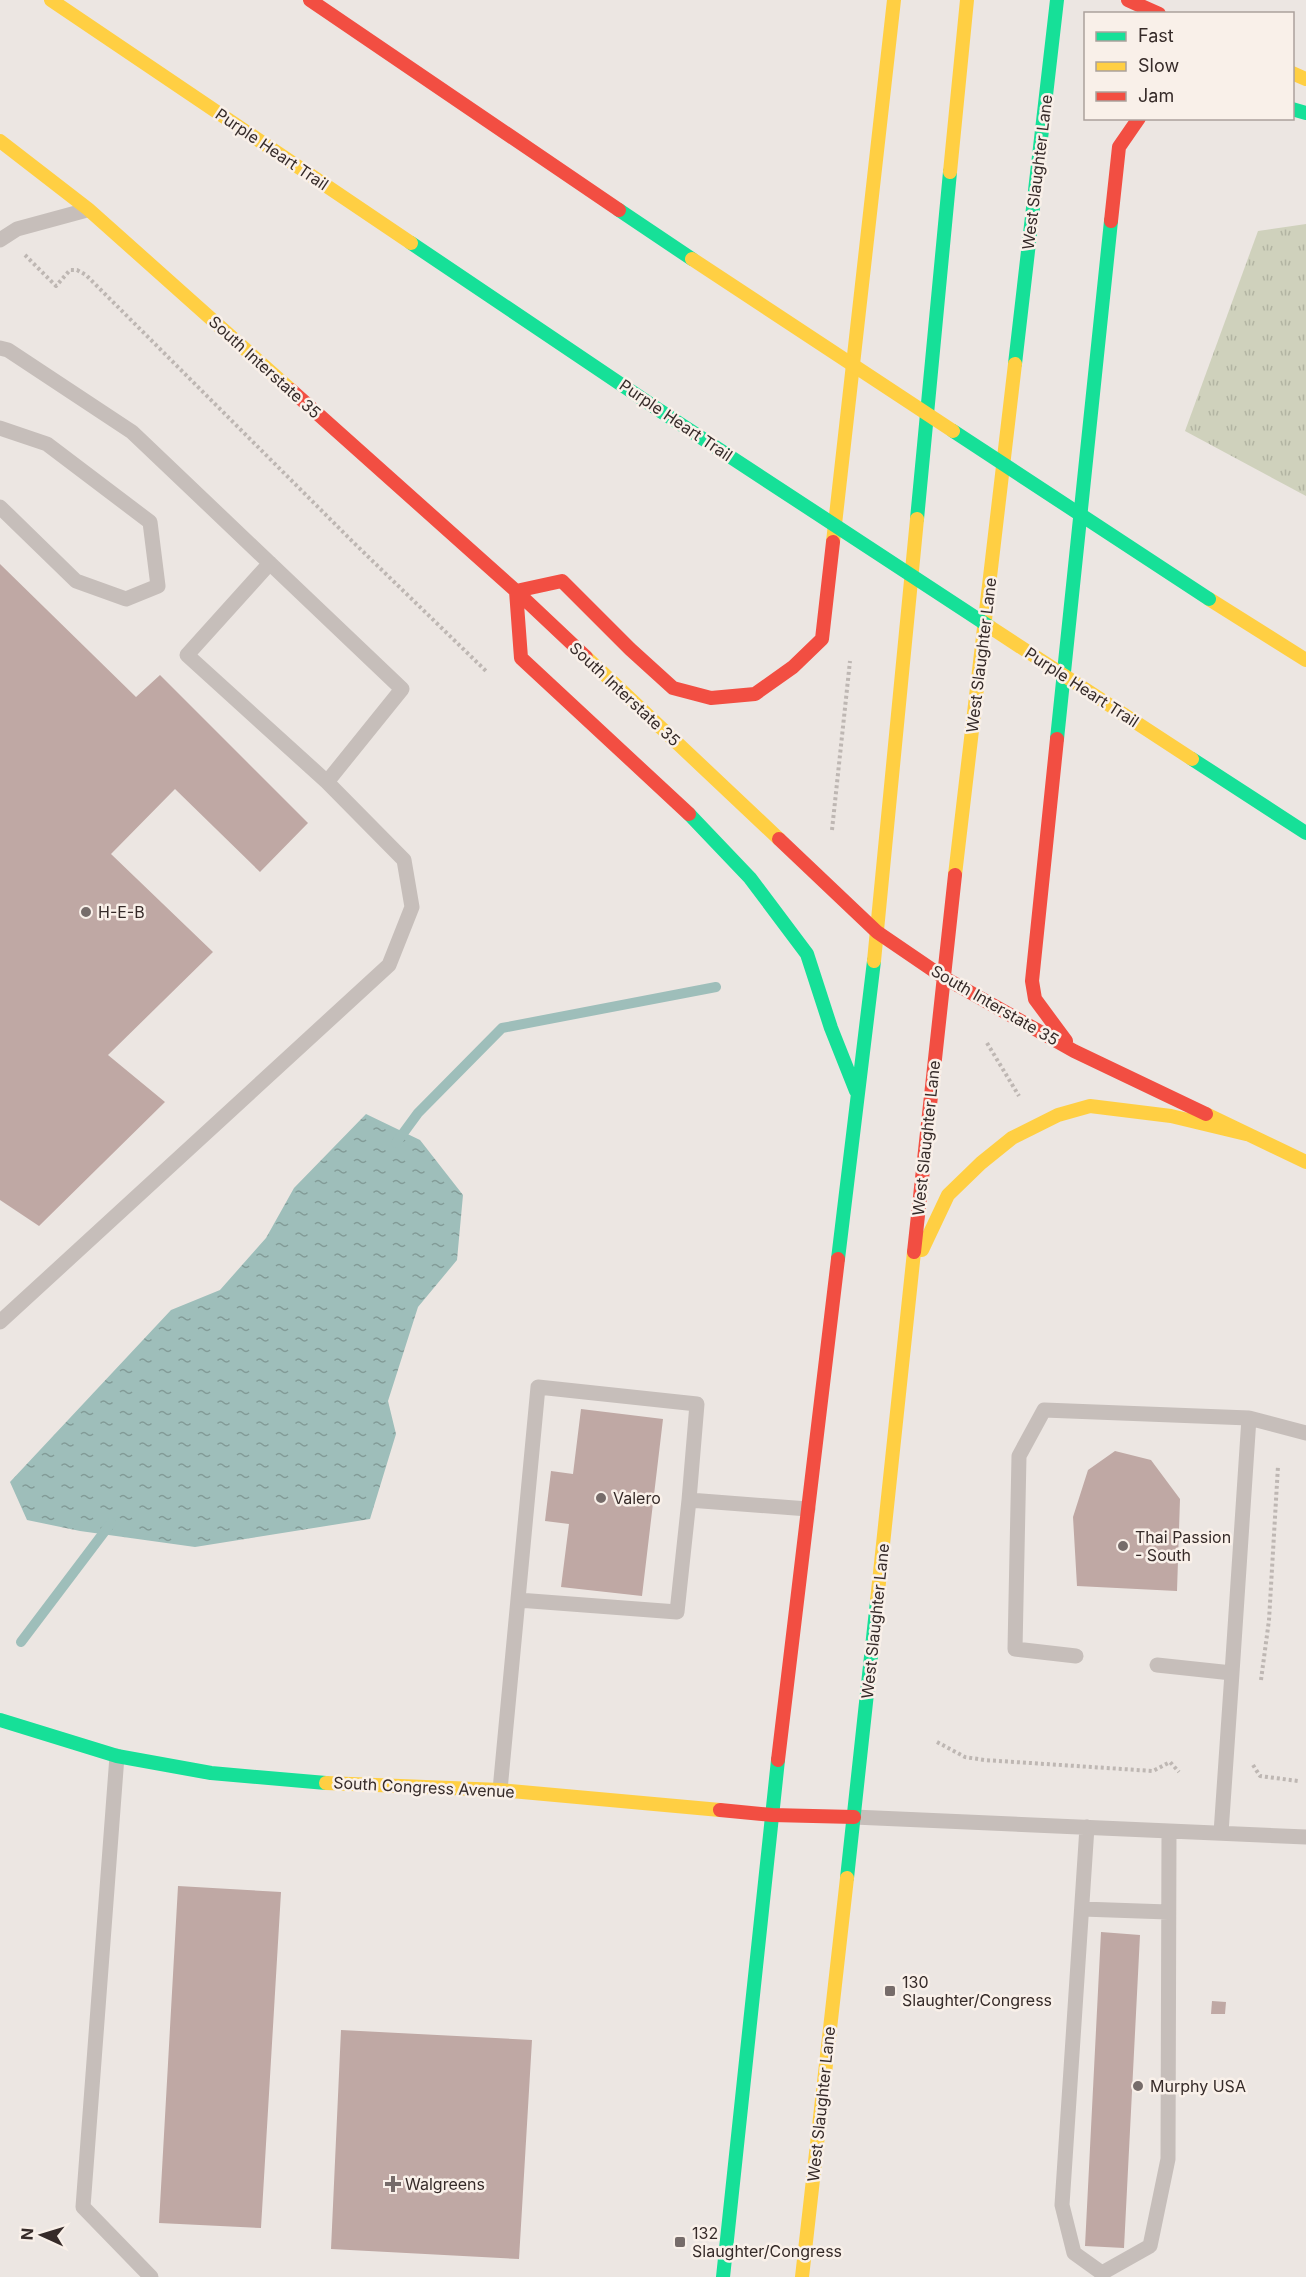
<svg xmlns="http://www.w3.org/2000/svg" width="1306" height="2277" font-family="Inter,sans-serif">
<defs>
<pattern id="grass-tufts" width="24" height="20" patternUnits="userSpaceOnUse" patternTransform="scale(1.5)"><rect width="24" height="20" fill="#cfd1bc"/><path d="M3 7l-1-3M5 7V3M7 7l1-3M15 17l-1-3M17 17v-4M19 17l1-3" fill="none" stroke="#b2b4a2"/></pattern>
<pattern id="water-ripples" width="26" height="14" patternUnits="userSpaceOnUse" patternTransform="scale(1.5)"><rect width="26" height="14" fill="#9ebeba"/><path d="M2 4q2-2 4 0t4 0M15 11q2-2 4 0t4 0" fill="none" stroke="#829b97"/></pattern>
</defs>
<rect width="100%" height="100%" fill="#ece6e2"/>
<path fill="url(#grass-tufts)" d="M 1306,224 L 1306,496 L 1185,431 L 1258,231 Z"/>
<path fill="url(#water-ripples)" d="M 366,1114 L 420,1140 L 463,1195 L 457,1260 L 418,1307 L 388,1401 L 396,1434 L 370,1519 L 195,1547 L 80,1531 L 27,1520 L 10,1482 L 171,1310 L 220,1290 L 266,1238 L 294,1188 Z"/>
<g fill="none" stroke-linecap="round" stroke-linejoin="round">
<path stroke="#9ebeba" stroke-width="10" d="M 396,1143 L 418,1113 L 502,1028 L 716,987
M 21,1642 L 111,1523"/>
</g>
<path fill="#bfa8a4" d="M 0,564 L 136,697 L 160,675 L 308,823 L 260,872 L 175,789 L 111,854 L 213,952 L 108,1055 L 165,1102 L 39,1226 L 0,1200 Z
M 581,1409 L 663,1419 L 642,1596 L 561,1587 L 569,1524 L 545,1521 L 551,1471 L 573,1474 Z
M 1115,1451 L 1151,1460 L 1180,1499 L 1177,1591 L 1077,1586 L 1073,1517 L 1088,1470 Z
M 178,1886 L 281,1892 L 261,2228 L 159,2223 Z
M 1101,1932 L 1140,1935 L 1124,2248 L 1085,2246 Z
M 1212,2001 L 1226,2002 L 1225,2014 L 1211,2014 Z
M 341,2030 L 532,2040 L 519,2259 L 331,2249 Z"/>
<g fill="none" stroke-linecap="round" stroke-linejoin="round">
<path stroke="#beb7b3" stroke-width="4" stroke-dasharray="3 3" stroke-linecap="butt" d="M 25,255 L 56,286 L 70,270 L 77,270 L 86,275 L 353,542 L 487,672
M 832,830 L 850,661
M 987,1043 L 1019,1096
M 1261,1680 L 1269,1620 L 1278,1466
M 937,1742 L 965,1757 L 984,1760 L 1153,1771 L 1170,1762 L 1179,1772
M 1253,1765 L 1260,1776 L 1298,1781"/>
<path stroke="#c6beba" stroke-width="15" d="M 0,240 L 17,229 L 87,210
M 0,348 L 8,350 L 132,432 L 402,689 L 327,782 L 404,860 L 412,907 L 389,965 L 0,1322
M 0,428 L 47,444 L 150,522 L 158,586 L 126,599 L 76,581 L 0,507
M 270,563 L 187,655 L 327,782
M 1249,1418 L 1306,1433
M 518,1600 L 677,1612 L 689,1500
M 1076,1656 L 1015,1649 L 1019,1456 L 1044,1410 L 1249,1418 L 1232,1673 L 1157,1665
M 117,1756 L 83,2207 L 151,2277
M 500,1790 L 538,1387 L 697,1404 L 689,1500 L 808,1509
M 854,1817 L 1306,1837
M 1087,1827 L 1062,2205 L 1074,2253 L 1102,2273 L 1102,2277
M 1221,1833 L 1232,1673
M 1082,1909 L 1168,1912
M 1102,2273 L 1150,2246 L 1168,2159 L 1169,1831"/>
<path stroke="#16e098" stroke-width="14" d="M 1292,109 L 1306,113
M 619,210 L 692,259
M 411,243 L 662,412
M 1015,364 L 1057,0
M 917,519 L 950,172
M 1057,739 L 1111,221
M 1192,759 L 1306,833
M 689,814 L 750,878 L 807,954 L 831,1028 L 856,1091
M 838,1259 L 874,961
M 0,1720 L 117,1756 L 211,1773 L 326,1783
M 847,1878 L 877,1601
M 723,2277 L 778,1760"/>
<path stroke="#ffcf43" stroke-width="14" d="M 51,0 L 411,243
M 1292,73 L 1306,79
M 0,141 L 88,209 L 291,390
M 950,172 L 967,0
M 833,542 L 894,0
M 1209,599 L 1306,660
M 586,657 L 779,839
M 955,875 L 1015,364
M 874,961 L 917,519
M 1206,1114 L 1306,1162
M 922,1250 L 948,1195 L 981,1163 L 1012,1138 L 1058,1115 L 1090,1106 L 1171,1116 L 1246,1134
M 877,1601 L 914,1252
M 326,1783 L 500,1790 L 720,1810
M 802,2277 L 847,1878"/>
<path stroke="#f24e42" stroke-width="14" d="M 310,0 L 619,210
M 1128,0 L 1159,14
M 1111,221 L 1119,147 L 1139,118
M 291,390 L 516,591 L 586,657
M 516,591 L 562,581 L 630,649 L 673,688 L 711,698 L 755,694 L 793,667 L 822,639 L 833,542
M 516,591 L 521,658 L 689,814
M 1057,739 L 1032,981 L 1035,999 L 1066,1041
M 779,839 L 877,932 L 943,977 L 1074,1051 L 1206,1114
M 914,1252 L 955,875
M 778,1760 L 838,1259
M 720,1810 L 772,1815 L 854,1817"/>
<path stroke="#16e098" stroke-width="14" d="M 662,412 L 990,627
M 953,431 L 1209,599"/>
<path stroke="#ffcf43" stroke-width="14" d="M 692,259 L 953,431
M 990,627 L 1192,759"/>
</g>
<g fill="#766c6a" stroke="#f9f0e9" stroke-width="2">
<circle cx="86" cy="912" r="6"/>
<circle cx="601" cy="1498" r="6"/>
<circle cx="1123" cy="1546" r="6"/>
<rect x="884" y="1985" width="12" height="12" rx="3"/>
<circle cx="1138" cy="2086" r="6"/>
<path d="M390 2175h6v6h6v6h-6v6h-6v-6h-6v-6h6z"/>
<rect x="674" y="2236" width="12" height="12" rx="3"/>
</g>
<g text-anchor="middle" stroke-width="5" stroke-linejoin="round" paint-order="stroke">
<g font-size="16" fill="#362b29" stroke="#f9f0e9">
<text transform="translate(272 149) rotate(34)" y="6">Purple Heart Trail</text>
<text transform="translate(1037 172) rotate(-83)" y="6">West Slaughter Lane</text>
<text transform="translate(265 367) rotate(42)" y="6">South Interstate 35</text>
<text transform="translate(676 420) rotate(34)" y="6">Purple Heart Trail</text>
<text transform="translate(981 655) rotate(-83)" y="6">West Slaughter Lane</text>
<text transform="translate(1082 687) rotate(33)" y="6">Purple Heart Trail</text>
<text transform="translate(625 694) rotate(43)" y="6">South Interstate 35</text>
<text transform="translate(995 1005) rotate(30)" y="6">South Interstate 35</text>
<text transform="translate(926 1138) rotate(-84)" y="6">West Slaughter Lane</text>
<text transform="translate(875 1621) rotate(-84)" y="6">West Slaughter Lane</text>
<text transform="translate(424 1787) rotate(3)" y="6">South Congress Avenue</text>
<text transform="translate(821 2104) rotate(-84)" y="6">West Slaughter Lane</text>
</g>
<g font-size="16" fill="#362b29" stroke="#f9f0e9" text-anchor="start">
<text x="98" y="918">H-E-B</text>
<text x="613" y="1504">Valero</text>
<text x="1135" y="1543">Thai Passion<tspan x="1135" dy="18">- South</tspan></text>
<text x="902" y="1988">130<tspan x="902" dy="18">Slaughter/Congress</tspan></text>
<text x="1150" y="2092">Murphy USA</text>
<text x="405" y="2190">Walgreens</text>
<text x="692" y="2239">132<tspan x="692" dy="18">Slaughter/Congress</tspan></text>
</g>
</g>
<rect x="1084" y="12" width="210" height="108" fill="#f9f0e9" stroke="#aba19c" stroke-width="1.5"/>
<rect x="1096" y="32" width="30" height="9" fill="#16e098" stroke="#aba19c" stroke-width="1.5"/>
<text x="1138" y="42" font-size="18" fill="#362b29">Fast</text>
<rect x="1096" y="62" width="30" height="9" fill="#ffcf43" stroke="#aba19c" stroke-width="1.5"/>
<text x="1138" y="72" font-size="18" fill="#362b29">Slow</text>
<rect x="1096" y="92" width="30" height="9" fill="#f24e42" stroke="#aba19c" stroke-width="1.5"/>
<text x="1138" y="102" font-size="18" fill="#362b29">Jam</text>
<g transform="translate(42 2235) rotate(274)" stroke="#f9f0e9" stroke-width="4.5" paint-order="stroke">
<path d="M0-4.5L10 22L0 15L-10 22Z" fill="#362b29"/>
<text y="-9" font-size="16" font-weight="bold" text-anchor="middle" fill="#362b29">N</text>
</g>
</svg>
